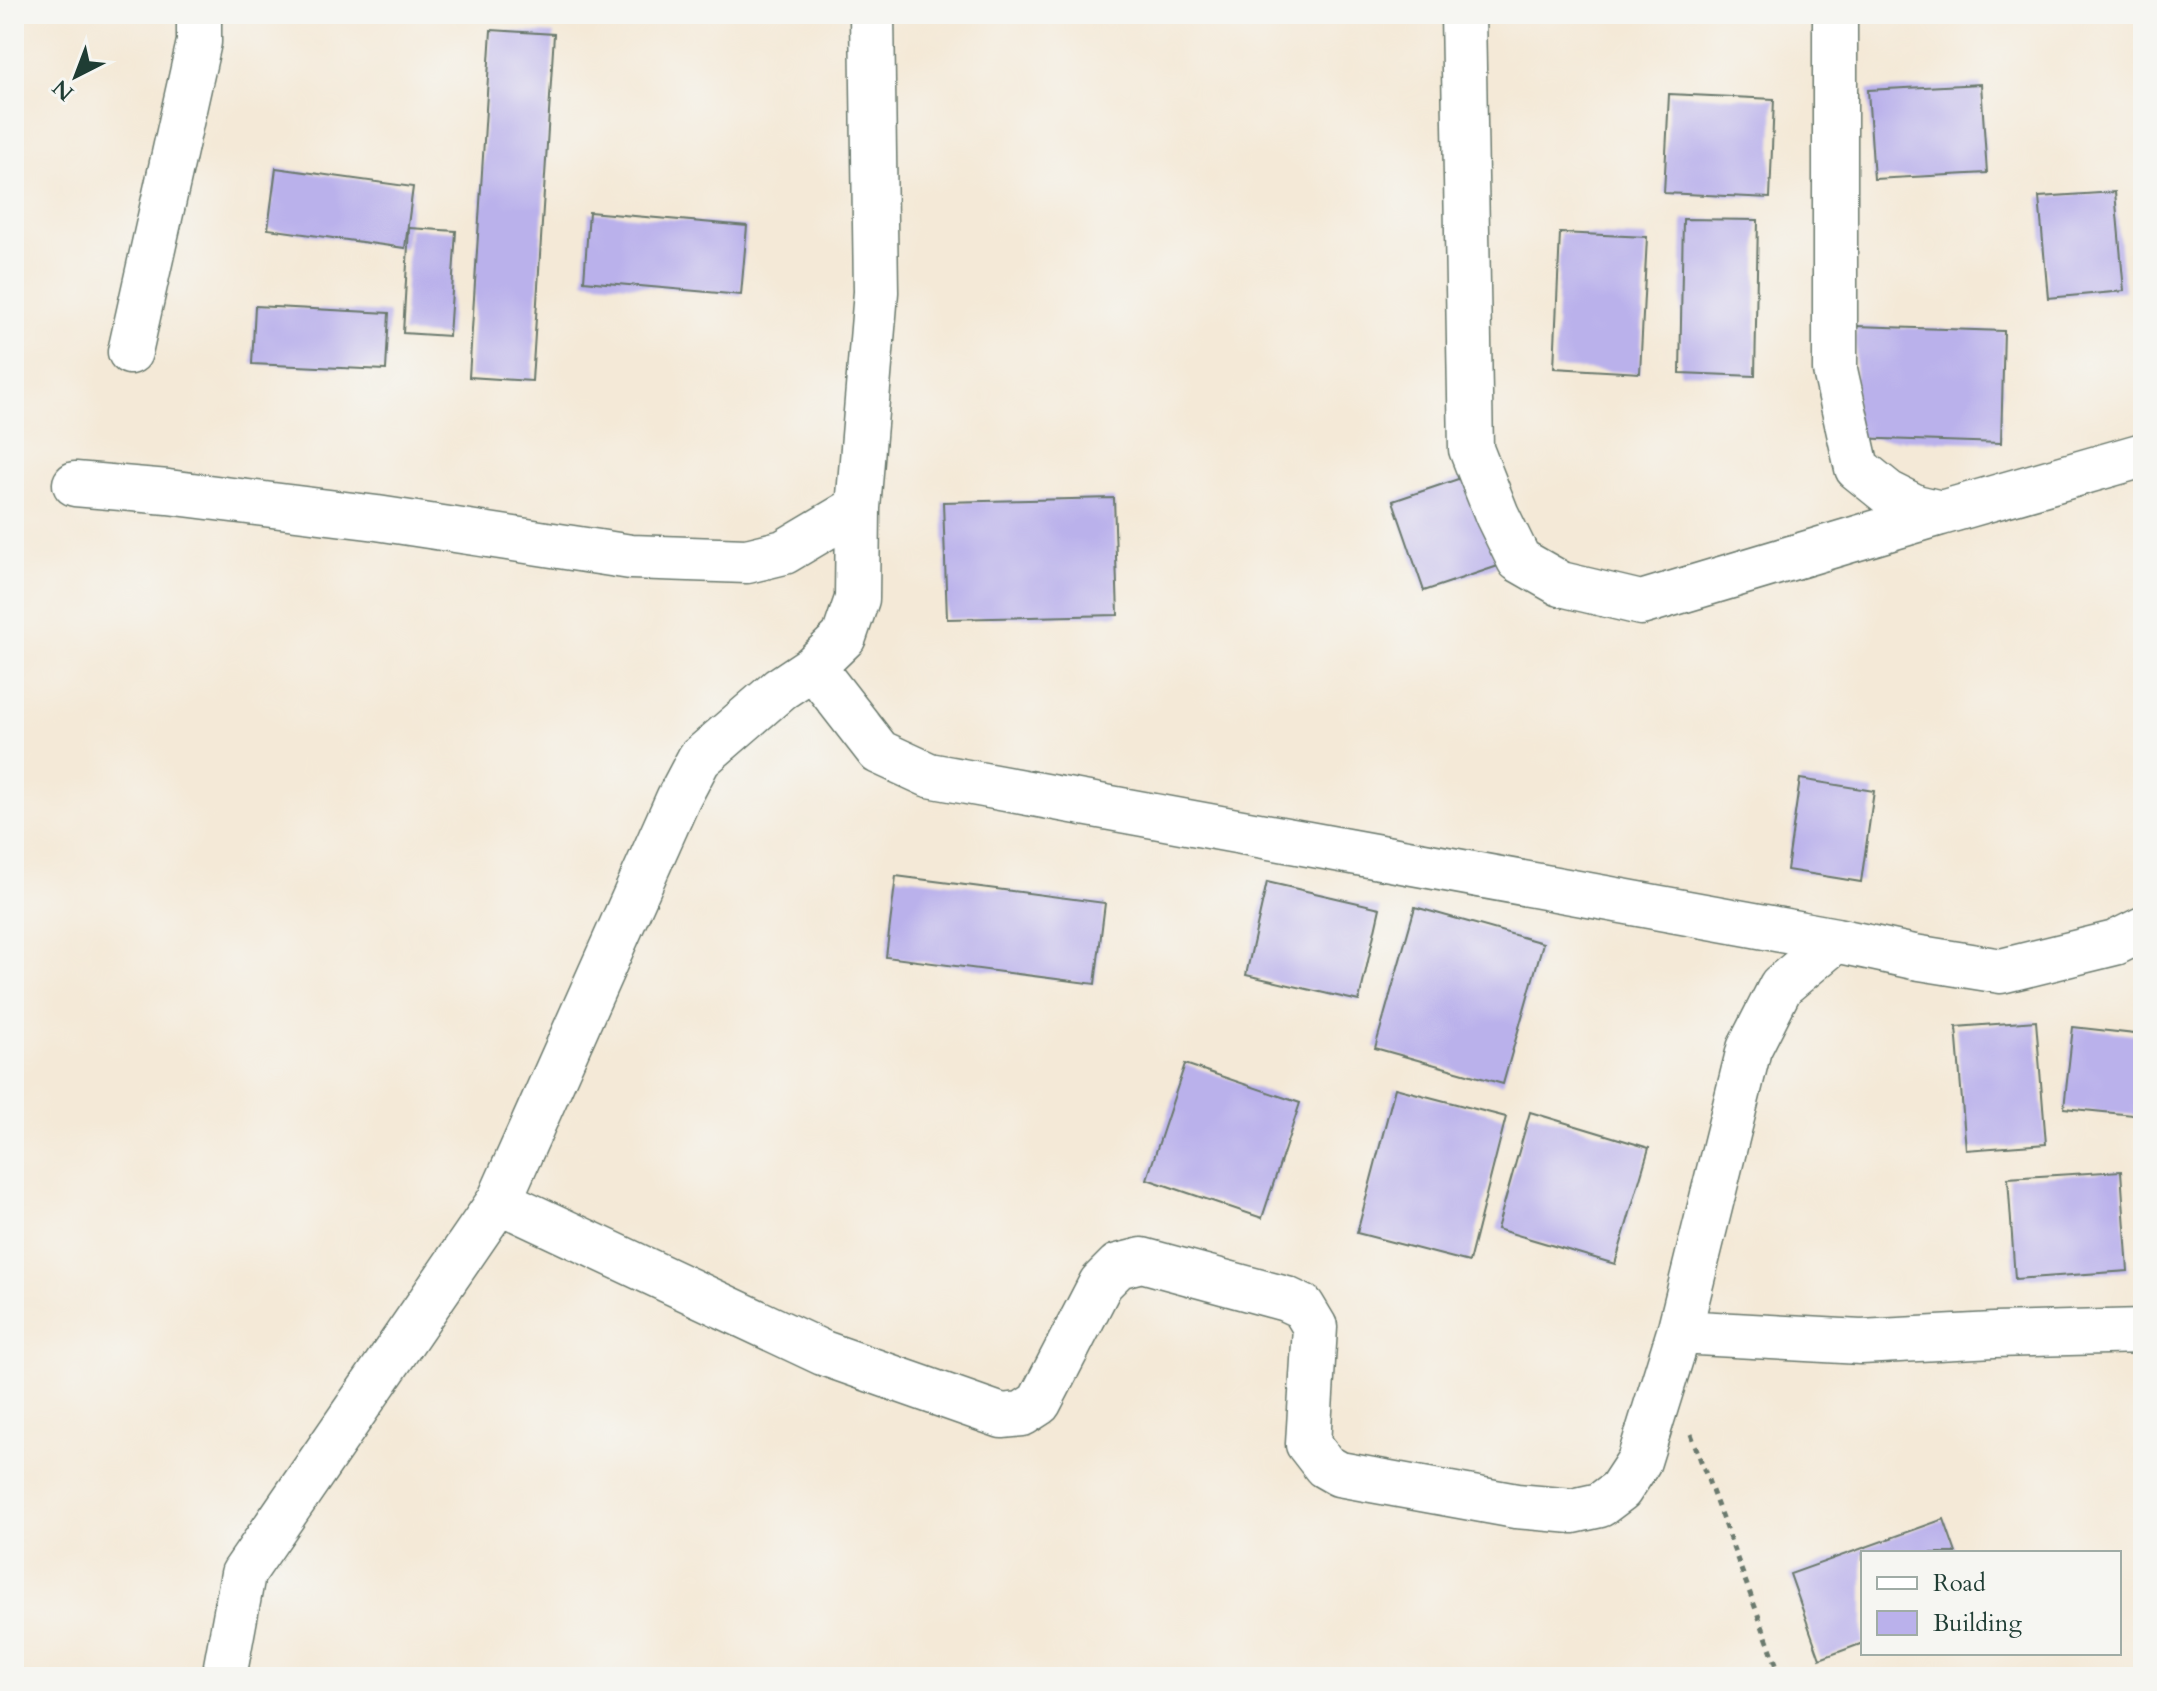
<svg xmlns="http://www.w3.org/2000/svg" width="2157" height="1691" font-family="Cardo,serif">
<rect width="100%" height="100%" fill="#f6f6f2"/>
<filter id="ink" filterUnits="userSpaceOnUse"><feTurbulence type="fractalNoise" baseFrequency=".0125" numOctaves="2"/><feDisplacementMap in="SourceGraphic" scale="16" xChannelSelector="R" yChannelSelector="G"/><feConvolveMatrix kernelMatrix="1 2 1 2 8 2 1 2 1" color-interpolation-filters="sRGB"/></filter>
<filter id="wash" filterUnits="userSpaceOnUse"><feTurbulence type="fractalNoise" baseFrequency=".006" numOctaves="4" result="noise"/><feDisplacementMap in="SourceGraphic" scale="32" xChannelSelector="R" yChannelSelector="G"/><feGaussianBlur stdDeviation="1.8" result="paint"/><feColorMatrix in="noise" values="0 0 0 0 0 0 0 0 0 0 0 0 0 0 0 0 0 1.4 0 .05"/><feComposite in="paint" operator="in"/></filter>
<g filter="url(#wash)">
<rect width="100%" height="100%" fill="#f4e9d7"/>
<g id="blocks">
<path fill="#bab1eb" d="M 491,30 L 554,34 L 532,381 L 469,377 Z
M 1981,84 L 1987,173 L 1874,179 L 1868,90 Z
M 1669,94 L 1774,99 L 1770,198 L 1664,193 Z
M 276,168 L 413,187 L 405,248 L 268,229 Z
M 2115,192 L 2124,291 L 2048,298 L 2039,197 Z
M 589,212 L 747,226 L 741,295 L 584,281 Z
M 1683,219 L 1758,220 L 1755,376 L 1680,373 Z
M 409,228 L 456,231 L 449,336 L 403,333 Z
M 1560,233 L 1647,237 L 1640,373 L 1554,368 Z
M 255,306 L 389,313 L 386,370 L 252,364 Z
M 1856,326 L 2004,331 L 2001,443 L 1854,438 Z
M 1467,476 L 1498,566 L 1424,591 L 1393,501 Z
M 1114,498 L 1118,615 L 947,619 L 943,502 Z
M 1800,779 L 1874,791 L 1861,882 L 1787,870 Z
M 896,876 L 1105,903 L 1095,984 L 886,957 Z
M 1267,882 L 1380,908 L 1359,1001 L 1246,975 Z
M 1415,907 L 1543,943 L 1503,1084 L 1375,1048 Z
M 2036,1021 L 2046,1144 L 1966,1150 L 1956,1027 Z
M 2073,1027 L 2143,1035 L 2143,1116 L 2064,1108 Z
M 1185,1064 L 1300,1103 L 1262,1218 L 1147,1179 Z
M 1395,1088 L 1506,1117 L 1469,1262 L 1357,1233 Z
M 1530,1112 L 1649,1148 L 1615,1264 L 1497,1229 Z
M 2121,1171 L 2128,1271 L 2015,1279 L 2008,1178 Z
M 1944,1519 L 1956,1553 L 1863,1553 L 1863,1643 L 1820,1659 L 1790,1574 Z"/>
</g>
</g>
<g filter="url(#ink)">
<use href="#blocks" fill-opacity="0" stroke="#6a796d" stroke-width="2"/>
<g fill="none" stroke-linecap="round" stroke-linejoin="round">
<g stroke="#6a796d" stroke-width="47">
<path id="minor" d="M 1463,14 L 1471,449 L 1497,515 L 1519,560 L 1561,584 L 1641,603 L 1941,513
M 1835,14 L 1835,370 L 1857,468 L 1888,493 L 1916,507 L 1941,513 L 2143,455
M 130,352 L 199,42 L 199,14
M 75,484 L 168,492 L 377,518 L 631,557 L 747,561 L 784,552 L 858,508
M 813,667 L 879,752 L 929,775 L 1836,940
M 499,1201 L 823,1353 L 1002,1416 L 1022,1414 L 1039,1403 L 1101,1283 L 1118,1266 L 1142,1260 L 1286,1299 L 1303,1307 L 1315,1327 L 1308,1444 L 1325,1466 L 1339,1474 L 1516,1506 L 1573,1511 L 1600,1505 L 1620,1490 L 1639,1461 L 1679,1332 L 1749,1049 L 1781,986 L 1836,940 L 1914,957 L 2001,971 L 2115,943 L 2143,929
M 1679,1332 L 1861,1342 L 1994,1335 L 2143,1331
M 224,1677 L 243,1574 L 499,1201 L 678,799 L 699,759 L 780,689 L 813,667 L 844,637 L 857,599 L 858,508 L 876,292 L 872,14"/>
</g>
<path stroke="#6a796d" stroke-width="5" stroke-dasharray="6 6" stroke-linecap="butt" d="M 1691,1434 L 1781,1677"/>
<use href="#minor" stroke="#fff" stroke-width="44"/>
</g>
</g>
<rect width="2157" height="1691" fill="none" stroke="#f6f6f2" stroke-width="48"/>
<rect x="1861" y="1551" width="260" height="104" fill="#f6f6f2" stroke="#a0aca6" stroke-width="2"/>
<rect x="1877" y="1577" width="40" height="12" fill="#ffffff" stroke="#a0aca6" stroke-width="2"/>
<text x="1933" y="1591" font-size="24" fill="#1f3d34">Road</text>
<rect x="1877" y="1611" width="40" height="24" fill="#bab1eb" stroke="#a0aca6" stroke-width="2"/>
<text x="1933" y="1631" font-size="24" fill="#1f3d34">Building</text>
<g transform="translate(76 76) rotate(222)" stroke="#f6f6f2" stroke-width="6" paint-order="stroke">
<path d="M0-6L14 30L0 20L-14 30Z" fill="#1f3d34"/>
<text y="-12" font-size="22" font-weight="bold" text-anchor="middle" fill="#1f3d34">N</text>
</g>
</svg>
